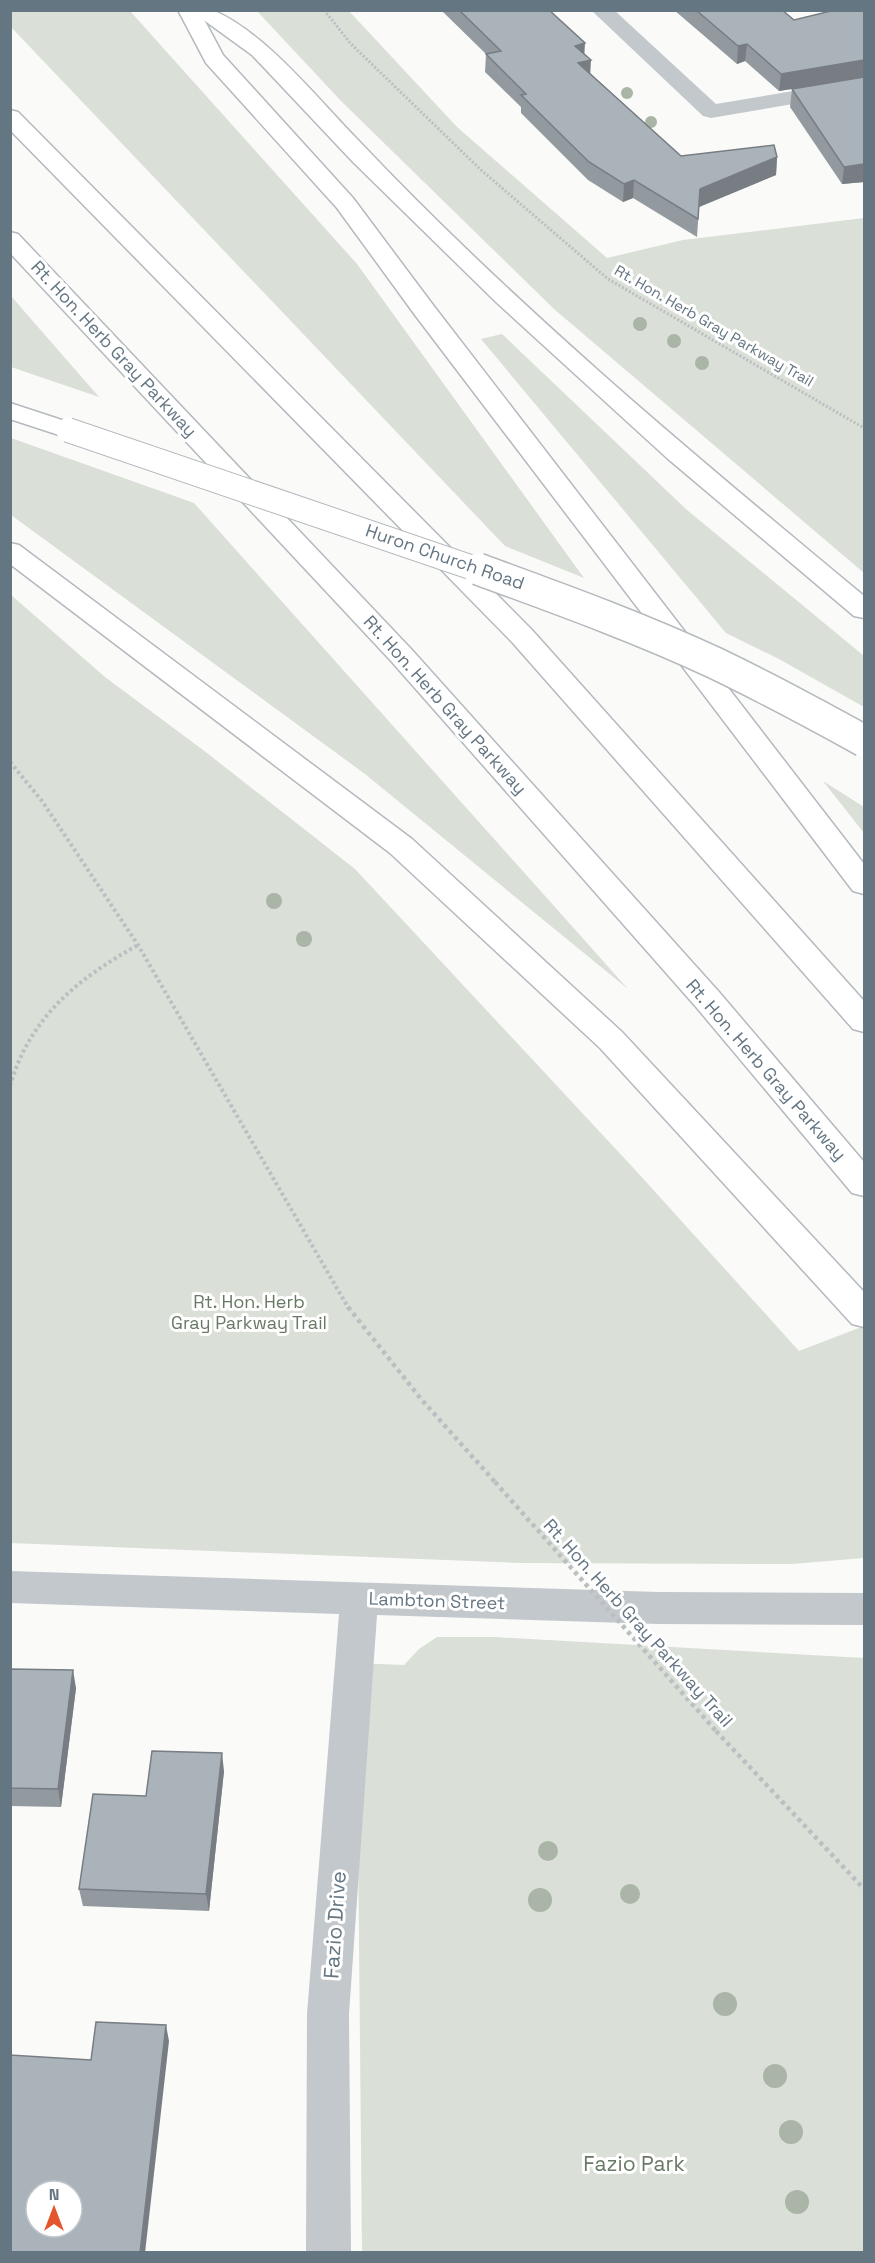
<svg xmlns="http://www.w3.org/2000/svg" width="875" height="2263" font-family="'Space Grotesk',sans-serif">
<rect width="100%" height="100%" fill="#fafaf8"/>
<path fill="#dadfd7" d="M 11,10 L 130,11 L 357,264 L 584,578 L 505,546 L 11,27 Z
M 257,11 L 349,11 L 457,127 L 607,258 L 683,240 L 864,218 L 864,573 L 554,309 L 341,101 Z
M 10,296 L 11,296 L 99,397 L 11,367 Z
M 502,334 L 687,510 L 864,656 L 864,707 L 779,659 L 726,633 L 481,339 Z
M 11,438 L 194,503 L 628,989 L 365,774 L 11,515 Z
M 11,595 L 105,677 L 207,753 L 355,869 L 638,1173 L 799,1351 L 864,1326 L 864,1558 L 792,1564 L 520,1563 L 11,1543 Z
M 823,781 L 864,807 L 864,833 Z
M 437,1637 L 494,1637 L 864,1658 L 864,2252 L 362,2252 L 358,1834 L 353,1663 L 404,1665 L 419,1649 Z"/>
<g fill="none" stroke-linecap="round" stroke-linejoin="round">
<g stroke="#b5babe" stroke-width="3">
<path id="primary" d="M 190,10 C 198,10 210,8 217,12 C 268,36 317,98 357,139 C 513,304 689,451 864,596 L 864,618 L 854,616 L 667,458 L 496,302 L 353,162 L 252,55 Z
M 10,403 L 77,425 L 81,430 L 77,435 L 68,438 L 10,419 Z"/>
</g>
<g stroke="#b4b9bd" stroke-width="3">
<path id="highway" d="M 178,10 L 199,10 L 223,55 L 353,198 L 433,305 L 864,864 L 864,894 L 853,891 L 415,315 L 337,208 L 206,63 Z
M 10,110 L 18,112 L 532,630 L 864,1001 L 864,1032 L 853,1029 L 512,642 L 10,130 Z
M 10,232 L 18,234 L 412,650 L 719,992 L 864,1162 L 864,1196 L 852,1193 L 697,1008 L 392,662 L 10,253 Z
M 10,543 L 19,545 L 412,839 L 622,1032 L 864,1292 L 864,1327 L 852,1324 L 600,1048 L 390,853 L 10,564 Z"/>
</g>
<path stroke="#bbbfc2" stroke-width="3" stroke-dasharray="2 2" stroke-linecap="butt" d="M 324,10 L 351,44 L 481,170 L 608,279 L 864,428"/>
<path stroke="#bbbfc2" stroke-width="4" stroke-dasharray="3 3" stroke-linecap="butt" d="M 10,762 L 42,801 L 138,945 L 349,1309
M 10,1086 C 30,1017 77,979 138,945"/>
<path stroke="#bbbfc2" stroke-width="4.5" stroke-dasharray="4 4" stroke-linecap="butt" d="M 348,1307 L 421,1399 L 495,1482
M 716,1731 L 864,1889"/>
<path fill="#c3c8cc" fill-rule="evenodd" d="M 591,10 L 614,10 L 716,104 L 864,79 L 864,92 L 711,118 L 703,116 Z
M 10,1571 L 658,1592 L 864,1593 L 864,1625 L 658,1624 L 377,1615 L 349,2014 L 351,2252 L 306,2252 L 307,2014 L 339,1614 L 10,1603 Z"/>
<use href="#primary" fill="#fff" fill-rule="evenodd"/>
<use href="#highway" fill="#fff" fill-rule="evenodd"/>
<g stroke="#b5babe" stroke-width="26" stroke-linecap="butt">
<path id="primary-bridge-far1" d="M 68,430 L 482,571"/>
</g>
<g stroke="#b5babe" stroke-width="34" stroke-linecap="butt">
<path id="primary-bridge" d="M 478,569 C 557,598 638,627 715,663 C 765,687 815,714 864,741"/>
</g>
<path stroke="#bbbfc2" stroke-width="4.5" stroke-dasharray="4 4" stroke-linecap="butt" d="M 495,1482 L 716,1731"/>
<use href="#primary-bridge-far1" stroke="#fff" stroke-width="24"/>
<use href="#primary-bridge" stroke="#fff" stroke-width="31"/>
</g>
<g fill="#aab4a7">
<circle cx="627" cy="93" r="6"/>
<circle cx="651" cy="122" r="6"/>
<circle cx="640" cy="324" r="7"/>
<circle cx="674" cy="341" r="7"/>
<circle cx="702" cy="363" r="7"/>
<circle cx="274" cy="901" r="8"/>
<circle cx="304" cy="939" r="8"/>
<circle cx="548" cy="1851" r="10"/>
<circle cx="630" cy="1894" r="10"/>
<circle cx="540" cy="1900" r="12"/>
<circle cx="725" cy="2004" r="12"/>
<circle cx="775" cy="2076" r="12"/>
<circle cx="791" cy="2132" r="12"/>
<circle cx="797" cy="2202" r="12"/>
</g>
<path fill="#929a9f" d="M 441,10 L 549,10 L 584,54 L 590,73 L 681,156 L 777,157 L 776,175 L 699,207 L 697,237 L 633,198 L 623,202 L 588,180 L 521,113 L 521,107 L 485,72 L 486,54 Z
M 674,10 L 782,10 L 794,20 L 864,10 L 864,182 L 842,184 L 790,107 L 792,89 L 823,84 L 779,91 L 745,61 L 737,64 Z
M 10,1669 L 76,1688 L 61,1807 L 10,1806 Z
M 224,1771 L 209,1911 L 83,1906 L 79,1889 L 146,1796 Z"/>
<path fill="#777d82" d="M 585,43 L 584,61 L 575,46 Z
M 747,44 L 745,61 L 737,64 L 738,46 Z
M 591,60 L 590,78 L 578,63 Z
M 864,60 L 864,77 L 779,91 L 781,74 Z
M 777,157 L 776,175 L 699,207 L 700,189 Z
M 864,164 L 864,182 L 842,184 L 844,167 Z
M 634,180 L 633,198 L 623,202 L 624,184 Z
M 73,1670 L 76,1688 L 61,1807 L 58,1789 Z
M 222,1753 L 224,1771 L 209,1911 L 206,1894 Z
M 166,2025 L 169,2041 L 145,2253 L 140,2253 Z"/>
<path fill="#aab3b9" stroke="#777d82" stroke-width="1.5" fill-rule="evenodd" d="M 459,10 L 549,10 L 585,43 L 575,46 L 591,60 L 578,63 L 681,156 L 774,145 L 777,157 L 700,189 L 698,219 L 634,180 L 624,184 L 589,162 L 521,95 L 526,94 L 486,54 L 501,51 Z
M 696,10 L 782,10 L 794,20 L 835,10 L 864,10 L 864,60 L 781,74 L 747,44 L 738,46 Z
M 864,77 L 864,164 L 844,167 L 792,89 Z
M 10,1669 L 73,1670 L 58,1789 L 10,1788 Z
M 152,1751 L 222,1753 L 206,1894 L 79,1889 L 93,1794 L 146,1796 Z
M 96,2022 L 166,2025 L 140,2253 L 10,2253 L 10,2055 L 91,2060 ZM 36,2191 L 72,2191 L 72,2227 L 36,2227 Z"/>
<g text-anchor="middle" stroke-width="6" stroke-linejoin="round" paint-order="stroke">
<g font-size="15" fill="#657683" stroke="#fff">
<text transform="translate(714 326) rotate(30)" y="5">Rt. Hon. Herb Gray Parkway Trail</text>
</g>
<g font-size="18" fill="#657683" stroke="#fff">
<text transform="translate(114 349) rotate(47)" y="6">Rt. Hon. Herb Gray Parkway</text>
<text transform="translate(445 557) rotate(19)" y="6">Huron Church Road</text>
<text transform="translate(445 705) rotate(48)" y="6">Rt. Hon. Herb Gray Parkway</text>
<text transform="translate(766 1070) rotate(49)" y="6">Rt. Hon. Herb Gray Parkway</text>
<text transform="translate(437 1601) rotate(2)" y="6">Lambton Street</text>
<text transform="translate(638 1623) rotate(48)" y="6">Rt. Hon. Herb Gray Parkway Trail</text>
</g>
<g font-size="18" fill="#687a64" stroke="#fff">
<text x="249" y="1308">Rt. Hon. Herb<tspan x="249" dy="21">Gray Parkway Trail</tspan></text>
</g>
<g font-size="21" fill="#657683" stroke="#fff">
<text transform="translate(335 1925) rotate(-86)" y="7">Fazio Drive</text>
</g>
<g font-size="21" fill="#687a64" stroke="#fff">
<text x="634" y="2171">Fazio Park</text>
</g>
</g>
<rect width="875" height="2263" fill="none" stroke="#657683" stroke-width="24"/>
<g transform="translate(54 2209)"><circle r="28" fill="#ffffff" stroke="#c1c8cd" stroke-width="1.5"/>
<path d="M0-4.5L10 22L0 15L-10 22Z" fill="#e4572e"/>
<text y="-9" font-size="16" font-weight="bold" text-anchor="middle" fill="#657683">N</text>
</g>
</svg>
